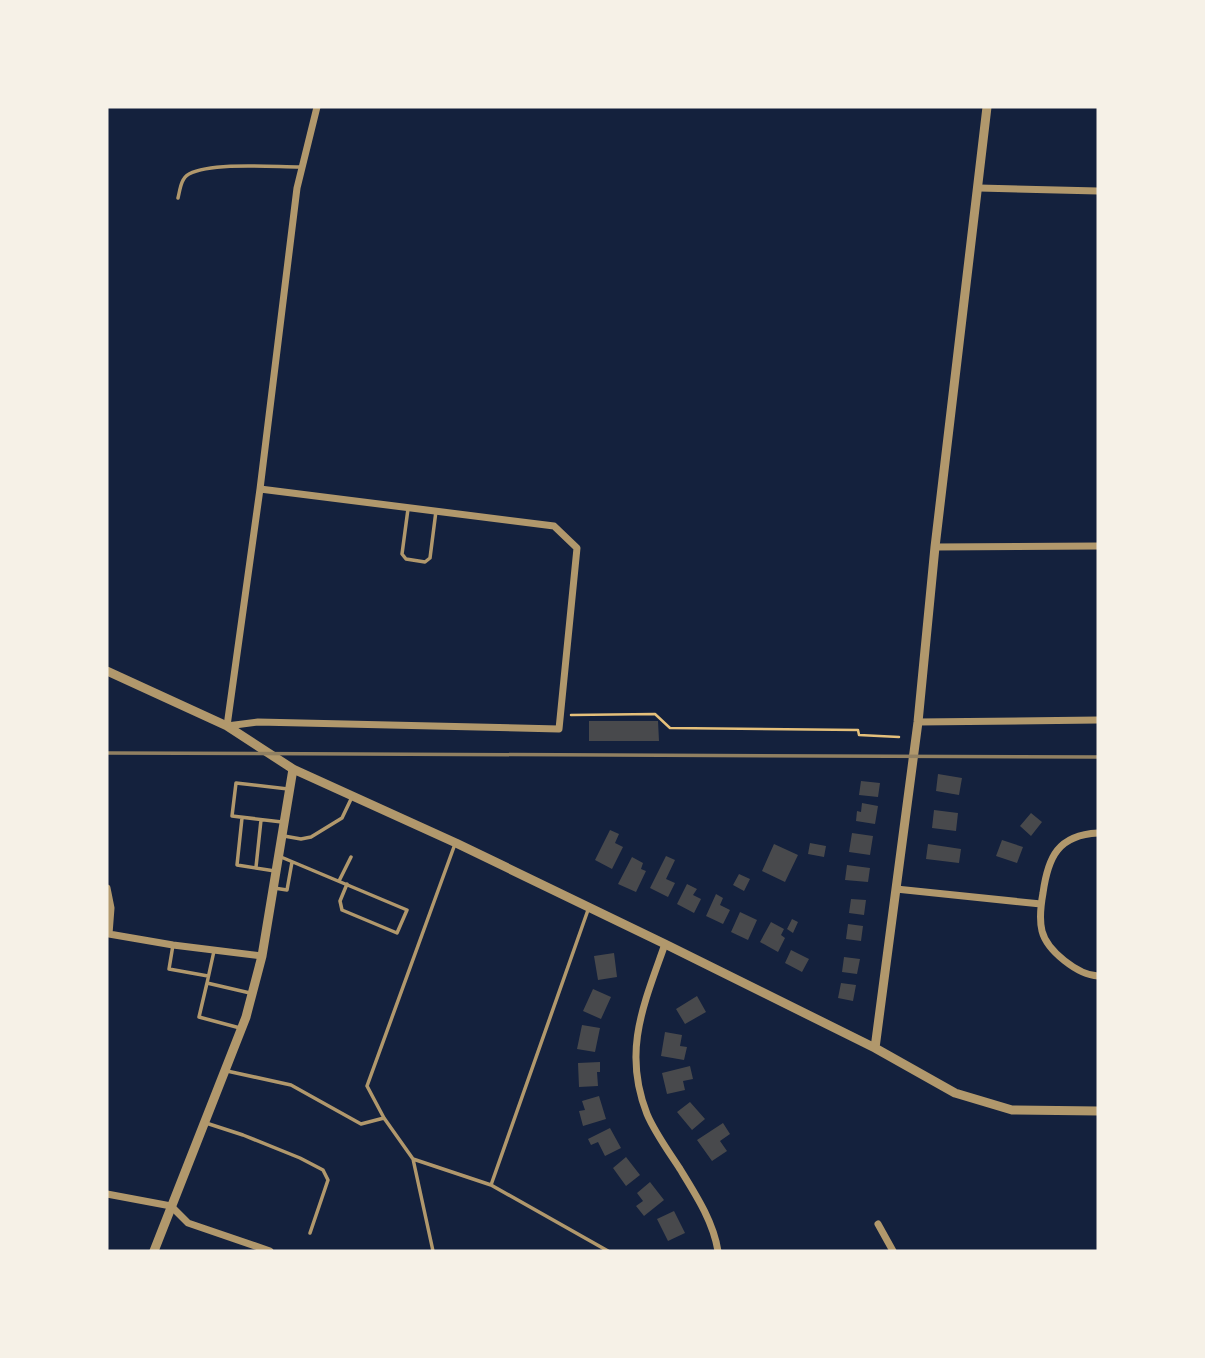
<svg xmlns="http://www.w3.org/2000/svg" width="1205" height="1358" font-family="Manrope,sans-serif">
<rect width="100%" height="100%" fill="#14213d"/>
<path fill="#48494c" d="M 589,721 L 658,721 L 659,741 L 589,741 Z
M 938,774 L 962,778 L 959,795 L 936,791 Z
M 861,781 L 880,783 L 878,797 L 859,795 Z
M 862,803 L 878,806 L 875,824 L 856,821 L 857,811 L 861,812 Z
M 934,810 L 958,813 L 956,831 L 932,828 Z
M 1031,813 L 1042,822 L 1031,836 L 1020,826 Z
M 610,830 L 619,834 L 615,843 L 623,847 L 612,869 L 595,860 Z
M 852,833 L 873,836 L 870,855 L 849,852 Z
M 1002,840 L 1023,847 L 1017,863 L 996,856 Z
M 810,843 L 826,846 L 824,857 L 808,854 Z
M 774,844 L 798,855 L 785,882 L 762,871 Z
M 928,844 L 961,849 L 959,863 L 926,859 Z
M 666,856 L 675,860 L 666,879 L 675,883 L 668,897 L 650,888 Z
M 632,857 L 643,863 L 641,869 L 646,871 L 636,892 L 618,884 Z
M 847,865 L 870,868 L 868,882 L 845,880 Z
M 739,874 L 750,879 L 744,891 L 733,885 Z
M 687,884 L 697,889 L 693,895 L 701,899 L 694,913 L 677,904 Z
M 716,894 L 723,898 L 720,905 L 730,910 L 723,924 L 706,916 Z
M 851,899 L 866,900 L 864,915 L 849,913 Z
M 740,912 L 757,920 L 748,940 L 731,932 Z
M 792,919 L 798,922 L 793,933 L 787,929 Z
M 771,922 L 784,929 L 781,935 L 785,938 L 778,952 L 760,942 Z
M 848,924 L 863,926 L 861,941 L 846,939 Z
M 791,950 L 809,959 L 802,972 L 785,963 Z
M 614,953 L 617,977 L 598,980 L 594,956 Z
M 844,957 L 860,959 L 857,974 L 842,972 Z
M 841,983 L 856,985 L 853,1001 L 838,998 Z
M 593,989 L 611,997 L 601,1019 L 583,1011 Z
M 697,996 L 706,1012 L 685,1024 L 676,1009 Z
M 582,1025 L 600,1028 L 595,1052 L 577,1049 Z
M 665,1032 L 682,1035 L 680,1046 L 687,1047 L 684,1060 L 661,1056 Z
M 600,1062 L 600,1072 L 597,1072 L 598,1086 L 579,1087 L 578,1063 Z
M 690,1066 L 693,1079 L 683,1081 L 685,1090 L 667,1094 L 662,1073 Z
M 599,1096 L 606,1119 L 583,1126 L 579,1111 L 585,1110 L 582,1101 Z
M 690,1102 L 705,1119 L 692,1130 L 677,1112 Z
M 723,1123 L 730,1134 L 720,1141 L 727,1151 L 712,1161 L 697,1140 Z
M 610,1128 L 621,1148 L 605,1156 L 598,1142 L 591,1145 L 588,1139 Z
M 626,1157 L 640,1175 L 626,1186 L 613,1168 Z
M 650,1182 L 664,1200 L 644,1216 L 636,1206 L 643,1201 L 637,1193 Z
M 674,1211 L 685,1233 L 668,1241 L 657,1219 Z"/>
<g fill="none" stroke-linecap="round" stroke-linejoin="round">
<path stroke="#e5c07b" stroke-width="2.5" d="M 571,715 L 655,714 L 670,728 L 858,730 L 859,735 L 899,737"/>
<path stroke="#b1986c" stroke-width="3.5" d="M 178,198 C 180,190 181,178 189,174 C 213,162 272,167 300,167
M 408,509 L 402,554 L 406,559 L 425,562 L 430,558 L 436,511
M 242,818 L 237,865 L 275,871
M 282,822 L 232,816 L 236,783 L 288,789
M 284,836 L 301,839 L 311,837 L 342,818 L 352,797
M 281,857 L 407,910 L 397,933 L 342,910 L 340,901 L 347,884
M 256,867 L 261,820
M 339,881 L 351,857
M 274,888 L 287,890 L 292,862
M 173,945 L 169,969 L 208,976
M 207,983 L 214,951
M 240,1028 L 199,1017 L 207,983 L 250,993
M 227,1071 L 291,1085 L 361,1124 L 384,1118
M 206,1123 L 243,1135 L 300,1158 L 323,1170 L 328,1180 L 310,1233
M 413,1159 L 491,1185 L 608,1251
M 491,1185 L 588,910
M 433,1251 L 413,1159 L 384,1118 L 367,1086 L 455,844"/>
<path stroke="#b1986c" stroke-width="7" d="M 979,188 L 1098,191
M 260,489 L 554,526 L 577,548 L 559,729 L 258,722 L 227,726 L 260,489 L 297,188 L 317,107
M 935,547 L 1098,546
M 918,722 L 1098,720
M 1098,833 C 1058,835 1048,857 1043,893 C 1041,904 1039,919 1042,931 C 1047,951 1078,975 1098,976
M 107,888 L 111,908 L 109,934 L 173,945 L 262,956
M 896,889 L 1041,904
M 665,944 C 644,1004 622,1051 647,1114 C 655,1133 669,1152 680,1169 C 696,1195 713,1221 718,1251
M 107,1194 L 171,1206 L 188,1223 L 270,1251
M 878,1224 L 893,1251"/>
<path stroke="#b1986c" stroke-width="9" d="M 107,671 L 227,726 L 293,769 L 456,843 L 665,944 L 875,1048 L 955,1093 L 1012,1110 L 1098,1111
M 875,1048 L 918,722 L 935,547 L 987,107
M 154,1251 L 246,1017 L 262,956 L 293,769"/>
<path stroke="#918062" stroke-width="3.5" d="M 107,753 L 1098,757"/>
</g>
<rect width="1205" height="1358" fill="none" stroke="#f6f1e7" stroke-width="217"/>
</svg>
